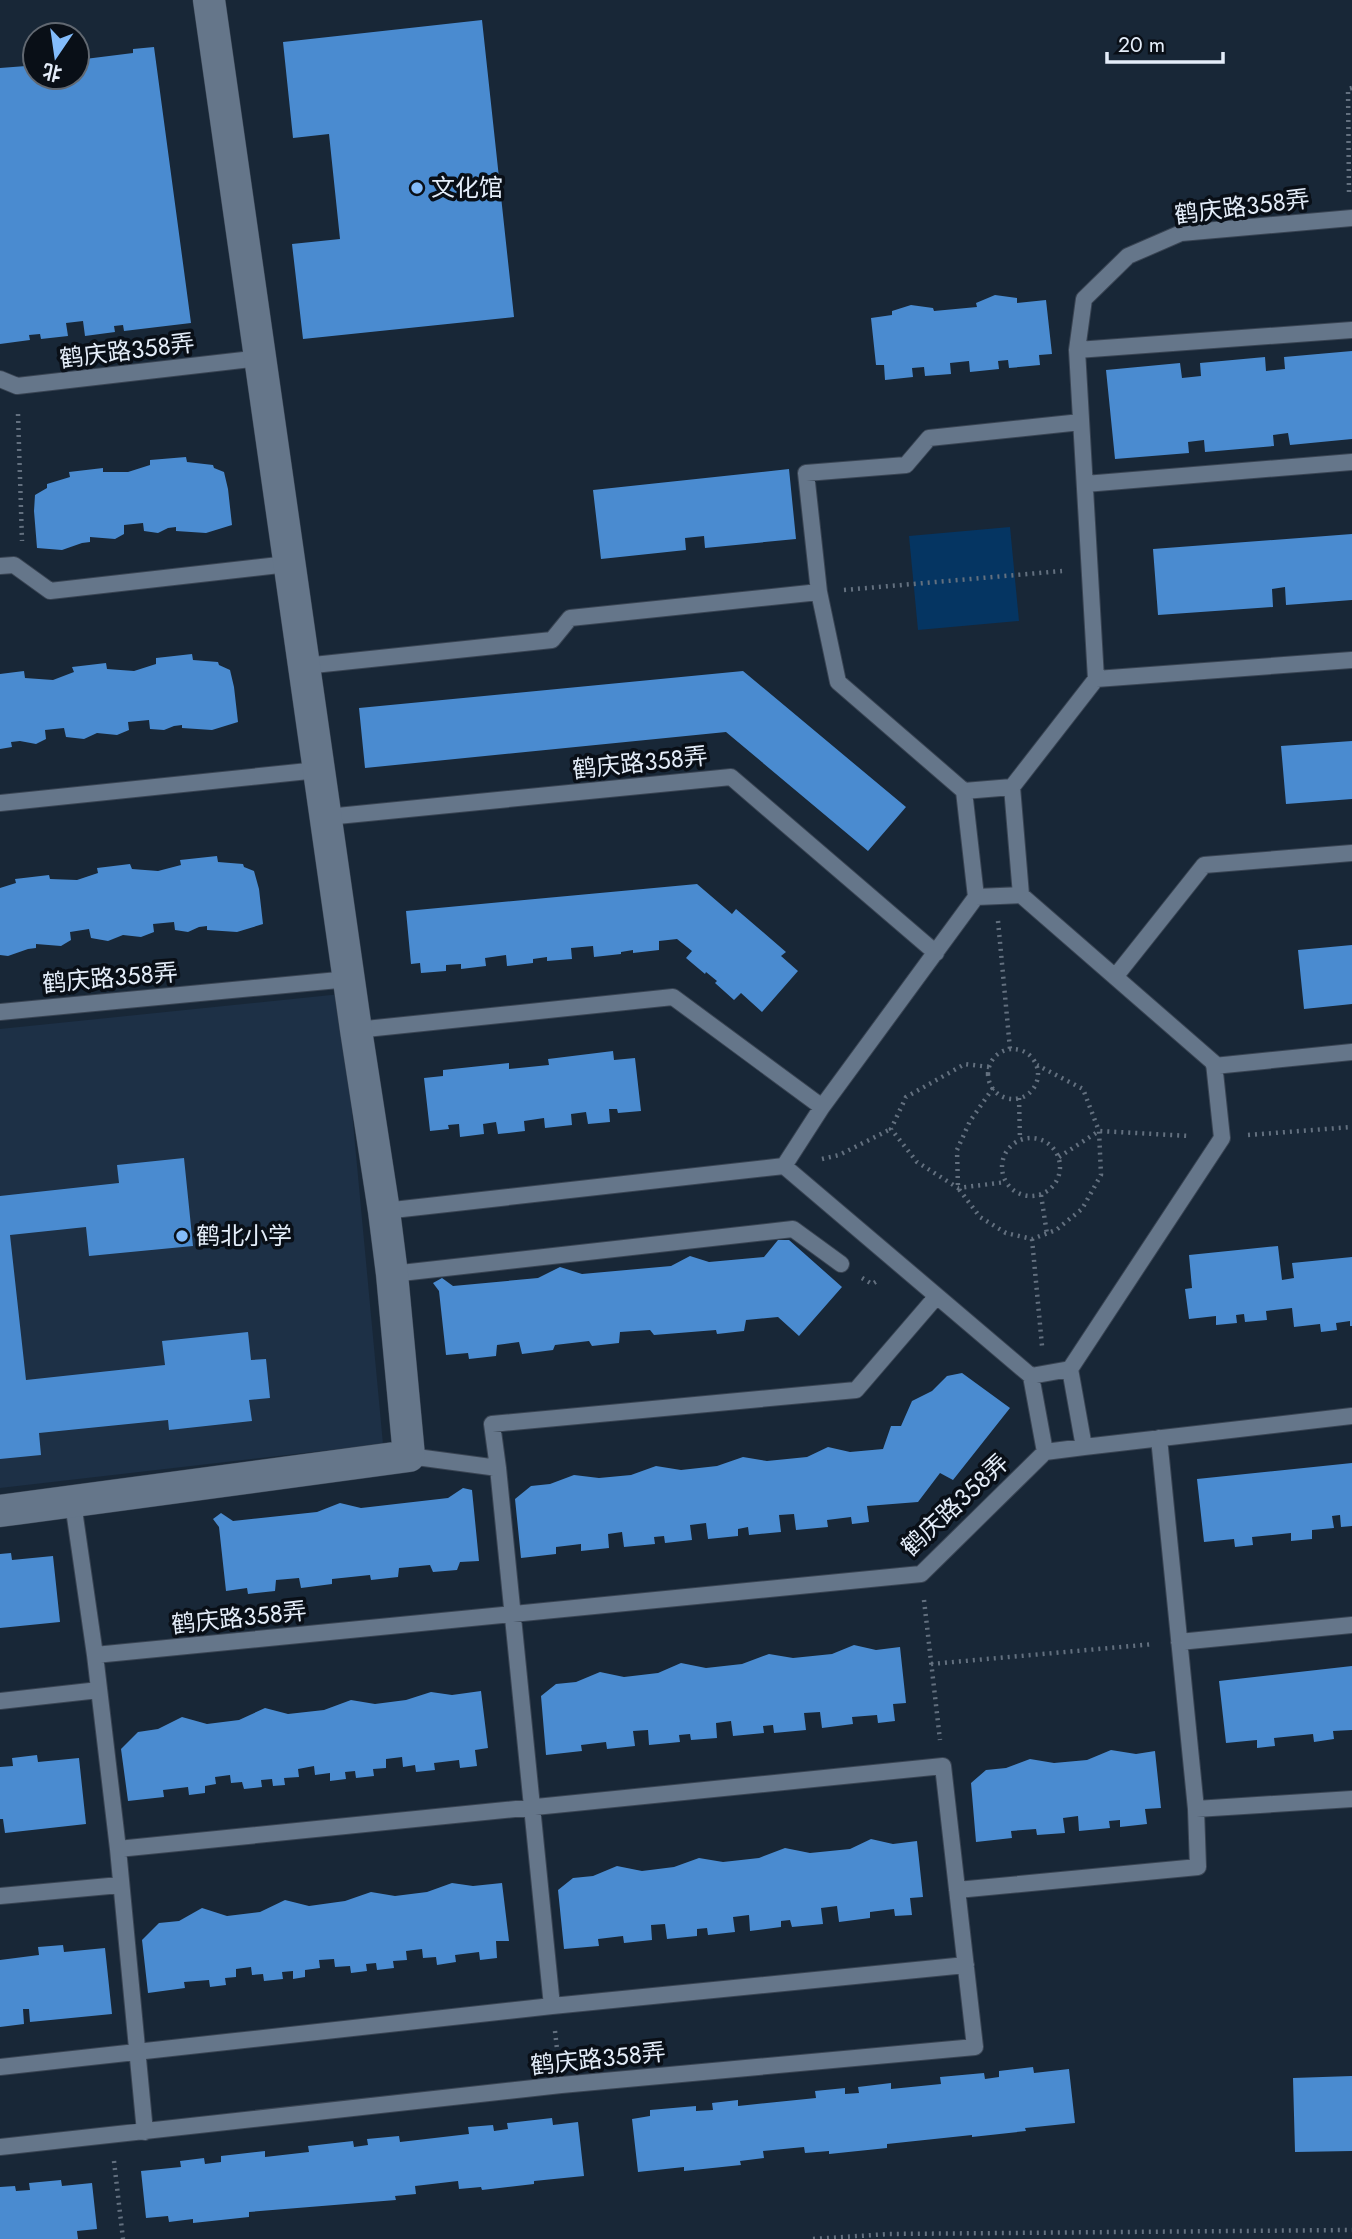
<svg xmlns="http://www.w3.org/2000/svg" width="1352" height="2239" font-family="Jost,'Noto Sans SC',sans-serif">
<rect width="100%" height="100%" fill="#182737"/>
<path fill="#1d3046" d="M 341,994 L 383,1444 L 0,1488 L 0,1029 Z"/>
<path fill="#053562" d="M 1010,527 L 1019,621 L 918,630 L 909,536 Z"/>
<path fill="#4a8bd0" d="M 482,20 L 514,317 L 303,339 L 292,244 L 340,239 L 329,134 L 293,138 L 283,42 Z
M 154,47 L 191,323 L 124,331 L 123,325 L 114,326 L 115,332 L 85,336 L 83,321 L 66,323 L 68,336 L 41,339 L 40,334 L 29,335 L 30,340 L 0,344 L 0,68 L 26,66 L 25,61 L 35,60 L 35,77 L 77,77 L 77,60 L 133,53 L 133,49 Z
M 995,295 L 1017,298 L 1017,303 L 1046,300 L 1052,354 L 1039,355 L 1040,365 L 1009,368 L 1008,360 L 998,361 L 999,369 L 970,372 L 969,361 L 950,363 L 951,374 L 925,376 L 924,367 L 912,368 L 913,377 L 885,380 L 884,365 L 876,365 L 871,318 L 892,315 L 892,311 L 911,305 L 933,308 L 934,311 L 977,307 L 976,303 Z
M 1352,351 L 1352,439 L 1290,445 L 1288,433 L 1273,435 L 1274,446 L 1205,452 L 1204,440 L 1188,442 L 1189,453 L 1115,459 L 1106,370 L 1180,363 L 1182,378 L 1201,376 L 1200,363 L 1265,357 L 1266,371 L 1285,369 L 1284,357 Z
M 186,457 L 187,462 L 213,465 L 214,468 L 224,472 L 228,489 L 232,525 L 206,533 L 176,531 L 176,527 L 168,528 L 158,533 L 144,531 L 143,523 L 124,525 L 124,534 L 115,539 L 90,537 L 90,542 L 82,543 L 62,550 L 37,548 L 34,511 L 35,495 L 47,488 L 47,484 L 70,477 L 69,472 L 103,468 L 103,472 L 128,472 L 150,465 L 150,460 Z
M 789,469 L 796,539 L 705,548 L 704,536 L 685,538 L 686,550 L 601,559 L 593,490 Z
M 1352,534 L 1352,600 L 1286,605 L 1285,587 L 1272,589 L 1273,607 L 1158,615 L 1153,549 Z
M 192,654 L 193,660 L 218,662 L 219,665 L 230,670 L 234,687 L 238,722 L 212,730 L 182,728 L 182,725 L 174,726 L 164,730 L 150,729 L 149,720 L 128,722 L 129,730 L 117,735 L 97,733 L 84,739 L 66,737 L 64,728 L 45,730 L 46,739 L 36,744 L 20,741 L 11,742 L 12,747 L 0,749 L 0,674 L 24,671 L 25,678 L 53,680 L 74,672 L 72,667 L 106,663 L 107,669 L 134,671 L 156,664 L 156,658 Z
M 743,671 L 906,807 L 868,851 L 726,732 L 365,768 L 359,708 Z
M 1352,741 L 1352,799 L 1286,804 L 1281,746 Z
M 217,856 L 218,862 L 243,864 L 244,867 L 254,871 L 259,889 L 263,924 L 237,932 L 207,930 L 207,926 L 199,927 L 188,932 L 175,930 L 174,922 L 153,924 L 154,932 L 141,937 L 123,935 L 108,941 L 91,938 L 89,929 L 70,932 L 71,940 L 61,946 L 36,944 L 36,948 L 28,949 L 8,956 L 0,955 L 0,888 L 16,883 L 15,879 L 49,875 L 50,879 L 77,880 L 98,873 L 97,868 L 130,864 L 132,869 L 158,871 L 181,865 L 180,860 Z
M 697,884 L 732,914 L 736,909 L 786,952 L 781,956 L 798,971 L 762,1012 L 741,993 L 734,1000 L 715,983 L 717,981 L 706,972 L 705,974 L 686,958 L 692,951 L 677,939 L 659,941 L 659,950 L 633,953 L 633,950 L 621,952 L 621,954 L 594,957 L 593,946 L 571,948 L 572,959 L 547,961 L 547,957 L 533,959 L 533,963 L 507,966 L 506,955 L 485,958 L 486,966 L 461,969 L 461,964 L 446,965 L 446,971 L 421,973 L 420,963 L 411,964 L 406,911 Z
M 1352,945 L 1352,1004 L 1304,1009 L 1298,950 Z
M 613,1051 L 614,1060 L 635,1058 L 641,1111 L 618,1113 L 617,1109 L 609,1109 L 610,1122 L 588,1124 L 586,1112 L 571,1114 L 572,1125 L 545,1128 L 544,1118 L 524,1121 L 525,1131 L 498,1134 L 496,1122 L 483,1124 L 484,1134 L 460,1137 L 459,1124 L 448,1125 L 449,1129 L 430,1131 L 424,1078 L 443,1076 L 443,1070 L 509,1063 L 509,1069 L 549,1065 L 548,1059 Z
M 184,1158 L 193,1246 L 89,1256 L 86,1227 L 10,1235 L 26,1380 L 165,1365 L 162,1341 L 248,1332 L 251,1360 L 266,1359 L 270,1398 L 249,1400 L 252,1421 L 169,1430 L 168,1420 L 39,1433 L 41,1455 L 0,1459 L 0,1196 L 119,1183 L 117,1165 Z
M 778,1240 L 789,1240 L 842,1287 L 799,1336 L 778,1317 L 746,1320 L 744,1331 L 717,1334 L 716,1330 L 654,1335 L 650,1330 L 620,1332 L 619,1343 L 592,1346 L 589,1341 L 555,1345 L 553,1350 L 522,1354 L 519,1342 L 497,1345 L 496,1356 L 469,1359 L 468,1353 L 446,1355 L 439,1291 L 433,1283 L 442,1278 L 453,1286 L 538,1278 L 560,1267 L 582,1274 L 671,1266 L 690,1256 L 709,1262 L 764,1257 Z
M 1278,1246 L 1282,1280 L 1294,1278 L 1292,1263 L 1352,1257 L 1352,1326 L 1350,1326 L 1350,1321 L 1336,1323 L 1337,1330 L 1321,1332 L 1320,1324 L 1294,1327 L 1292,1308 L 1266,1311 L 1267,1320 L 1245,1322 L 1244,1314 L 1236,1315 L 1237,1323 L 1216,1325 L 1216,1316 L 1189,1319 L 1185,1289 L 1192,1288 L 1189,1255 Z
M 962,1373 L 1010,1408 L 953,1480 L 940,1473 L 918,1502 L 867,1506 L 869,1522 L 852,1524 L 851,1517 L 827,1520 L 828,1527 L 796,1530 L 794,1514 L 779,1515 L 781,1532 L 749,1535 L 748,1527 L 738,1529 L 738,1536 L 708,1539 L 706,1523 L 690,1525 L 692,1540 L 665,1543 L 664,1536 L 654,1537 L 655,1544 L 624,1547 L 622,1532 L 608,1534 L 609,1548 L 581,1551 L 581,1544 L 556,1547 L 556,1554 L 521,1558 L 515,1499 L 531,1486 L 550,1484 L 574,1475 L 599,1478 L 631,1475 L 656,1466 L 681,1470 L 717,1466 L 743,1457 L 767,1461 L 807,1457 L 828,1447 L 850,1452 L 883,1449 L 891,1426 L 901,1426 L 912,1401 L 932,1391 L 947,1376 Z
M 1352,1463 L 1352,1526 L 1341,1527 L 1340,1515 L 1332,1516 L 1334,1528 L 1312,1530 L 1312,1539 L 1291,1541 L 1291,1533 L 1252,1537 L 1253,1545 L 1235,1547 L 1234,1539 L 1204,1542 L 1197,1479 Z
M 463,1488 L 472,1490 L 479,1561 L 460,1562 L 457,1570 L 433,1572 L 430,1565 L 399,1568 L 398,1577 L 371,1580 L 370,1575 L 332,1579 L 332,1584 L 301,1588 L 299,1578 L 276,1580 L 275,1591 L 248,1594 L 247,1588 L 226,1591 L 219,1527 L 213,1519 L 221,1513 L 233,1521 L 317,1512 L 340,1503 L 361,1508 L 448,1498 Z
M 11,1553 L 12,1560 L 53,1556 L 60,1622 L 0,1628 L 0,1554 Z
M 854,1645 L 876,1650 L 900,1647 L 906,1703 L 893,1704 L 895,1721 L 878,1723 L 877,1715 L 852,1717 L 853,1724 L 822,1728 L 820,1712 L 804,1713 L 806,1730 L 774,1733 L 773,1725 L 763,1726 L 764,1733 L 733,1736 L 731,1721 L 716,1723 L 717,1738 L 691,1740 L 690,1734 L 679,1735 L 680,1742 L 649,1745 L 648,1730 L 633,1731 L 635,1746 L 607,1749 L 606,1742 L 581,1745 L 582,1751 L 546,1755 L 541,1696 L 556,1684 L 576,1682 L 600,1672 L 624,1677 L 658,1673 L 681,1663 L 706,1668 L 742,1664 L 769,1654 L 793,1658 L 832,1654 Z
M 1352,1666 L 1352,1730 L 1333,1731 L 1334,1739 L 1314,1742 L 1313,1734 L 1274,1738 L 1275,1746 L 1257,1748 L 1257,1740 L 1226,1743 L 1219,1681 Z
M 481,1691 L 488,1748 L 475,1750 L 477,1766 L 460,1768 L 459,1760 L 434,1763 L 435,1770 L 416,1772 L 415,1765 L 403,1767 L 402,1757 L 386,1759 L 386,1768 L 373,1769 L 374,1776 L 356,1778 L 355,1771 L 345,1772 L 346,1779 L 330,1781 L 330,1773 L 315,1775 L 314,1766 L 298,1769 L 299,1777 L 284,1778 L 285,1785 L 273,1786 L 272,1779 L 261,1780 L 262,1787 L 244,1789 L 242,1782 L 231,1783 L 230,1775 L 215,1777 L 216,1784 L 205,1786 L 205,1793 L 189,1795 L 188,1787 L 163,1790 L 164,1797 L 128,1801 L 121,1749 L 138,1732 L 158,1729 L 182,1717 L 207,1724 L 239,1720 L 265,1708 L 288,1714 L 324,1710 L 351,1700 L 375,1704 L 406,1700 L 431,1692 L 452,1695 Z
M 1111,1750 L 1136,1754 L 1155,1751 L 1161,1808 L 1145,1809 L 1147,1824 L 1120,1827 L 1120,1820 L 1109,1821 L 1110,1828 L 1079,1831 L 1078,1816 L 1063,1818 L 1065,1833 L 1037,1835 L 1036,1829 L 1011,1831 L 1012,1838 L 976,1842 L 971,1783 L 986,1770 L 1006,1768 L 1030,1759 L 1054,1763 L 1087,1760 Z
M 37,1755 L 38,1762 L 79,1758 L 86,1824 L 5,1833 L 3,1819 L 0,1819 L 0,1767 L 13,1766 L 12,1758 Z
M 871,1839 L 893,1844 L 917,1841 L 923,1897 L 910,1898 L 912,1915 L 895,1916 L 894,1909 L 870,1912 L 870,1918 L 839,1922 L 837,1906 L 821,1908 L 823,1924 L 792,1927 L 790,1920 L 781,1921 L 781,1927 L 750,1931 L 749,1915 L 733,1917 L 735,1932 L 708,1935 L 707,1928 L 697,1929 L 697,1936 L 667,1939 L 665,1924 L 651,1925 L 652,1940 L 624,1943 L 623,1936 L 598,1939 L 599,1946 L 564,1949 L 558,1890 L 573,1878 L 593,1876 L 617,1866 L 642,1871 L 674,1867 L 699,1858 L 723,1862 L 759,1858 L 785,1848 L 810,1853 L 850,1849 Z
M 452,1883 L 473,1886 L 502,1883 L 509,1941 L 496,1941 L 497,1958 L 480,1960 L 479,1952 L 455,1955 L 456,1962 L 437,1965 L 436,1957 L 423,1958 L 422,1949 L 406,1951 L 407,1960 L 393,1961 L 394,1968 L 377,1970 L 376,1963 L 366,1964 L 367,1971 L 351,1973 L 350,1966 L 335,1967 L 334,1959 L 319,1960 L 320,1968 L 305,1970 L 305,1977 L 293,1979 L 293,1971 L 282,1972 L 283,1979 L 264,1981 L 263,1974 L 252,1975 L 251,1967 L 236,1969 L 236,1977 L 225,1978 L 226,1985 L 210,1987 L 209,1980 L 184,1982 L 185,1988 L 148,1993 L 142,1940 L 159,1923 L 179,1921 L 202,1908 L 227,1916 L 260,1912 L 285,1900 L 309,1906 L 345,1901 L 371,1892 L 395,1896 L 427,1892 Z
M 63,1945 L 64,1952 L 105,1948 L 112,2014 L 30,2022 L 29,2009 L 23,2009 L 24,2024 L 0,2027 L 0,1960 L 39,1955 L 38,1947 Z
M 1033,2067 L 1034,2073 L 1069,2069 L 1075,2123 L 1025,2128 L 1026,2131 L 972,2137 L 972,2135 L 887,2144 L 887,2148 L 829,2154 L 829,2151 L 805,2153 L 804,2147 L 763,2151 L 764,2158 L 740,2161 L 741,2165 L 684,2171 L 684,2167 L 638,2172 L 632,2119 L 650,2116 L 650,2110 L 696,2106 L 696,2111 L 713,2110 L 712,2103 L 738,2100 L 738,2106 L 816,2098 L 815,2091 L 845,2088 L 845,2094 L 859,2093 L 858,2087 L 891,2083 L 891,2089 L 941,2084 L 940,2077 L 984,2073 L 985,2079 L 999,2077 L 999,2071 Z
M 1352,2076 L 1352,2151 L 1295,2152 L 1293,2078 Z
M 552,2118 L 553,2125 L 578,2122 L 584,2176 L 534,2181 L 534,2184 L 482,2190 L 481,2187 L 459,2189 L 458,2181 L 415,2186 L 416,2194 L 395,2196 L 396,2200 L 249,2212 L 249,2217 L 193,2223 L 193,2219 L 169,2222 L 168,2216 L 146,2218 L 141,2171 L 181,2167 L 180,2161 L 204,2158 L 205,2164 L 221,2162 L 221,2156 L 265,2151 L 265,2157 L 309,2152 L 308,2146 L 353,2141 L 354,2147 L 368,2145 L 367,2139 L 399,2136 L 400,2142 L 469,2134 L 468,2127 L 493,2125 L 494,2131 L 508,2129 L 507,2123 Z
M 61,2180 L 62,2186 L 92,2183 L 97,2229 L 77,2231 L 78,2239 L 0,2239 L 0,2187 L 15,2186 L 16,2191 L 30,2190 L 29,2183 Z"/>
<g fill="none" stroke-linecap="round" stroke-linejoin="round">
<g stroke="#394453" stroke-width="18">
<path id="lane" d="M 1077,350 L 1352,330
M 0,379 L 17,386 L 260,358
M 1085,484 L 1352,462
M 0,566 L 14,565 L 50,591 L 288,564
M 819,592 L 806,473 L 906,465 L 929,438 L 1081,422
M 304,666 L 552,640 L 570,618 L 819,592 L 838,682 L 964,791
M 1096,679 L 1352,660
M 1012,787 L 1096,679 L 1077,350 L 1084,299 L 1128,256 L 1181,233 L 1352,218
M 0,803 L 318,770
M 327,817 L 731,777 L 936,953
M 1021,895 L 1214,1063 L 1222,1138 L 1070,1369 L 1031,1376 L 784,1166 L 822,1107 L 976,897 Z
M 976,897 L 964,791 L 1012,787 L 1021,895
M 1115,977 L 1204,865 L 1352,853
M 0,1012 L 349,979
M 356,1030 L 673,997 L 822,1107
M 1214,1066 L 1352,1052
M 384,1211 L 784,1166
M 392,1274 L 793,1229 L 841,1264
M 1031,1376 L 1045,1452 L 1084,1447 L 1070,1369
M 1084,1447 L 1352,1416
M 409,1456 L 498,1468 L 552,2006
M 498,1468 L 492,1424 L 856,1390 L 936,1297
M 73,1503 L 95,1655 L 118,1849 L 145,2132
M 1179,1642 L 1352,1625
M 95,1655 L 921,1574 L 1045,1452
M 0,1701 L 99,1690
M 1196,1809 L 1352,1799
M 957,1890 L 1198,1867 L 1196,1809 L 1159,1438
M 0,1896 L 120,1885
M 0,2067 L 552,2006 L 966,1965
M 0,2147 L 561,2085 L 975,2047 L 943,1766 L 118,1849"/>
</g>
<g stroke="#394453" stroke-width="33">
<path id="street" d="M 0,1511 L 409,1456 L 392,1274 L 384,1211 L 356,1030 L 209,0"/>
</g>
<path stroke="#63707f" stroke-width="4.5" stroke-dasharray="2 5" stroke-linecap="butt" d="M 1349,192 L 1348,89 L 1352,88
M 18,414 L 22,541
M 844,590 L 1062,571
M 998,921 L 1010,1049
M988 1074a25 25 0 1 1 50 0a25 25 0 1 1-50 0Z
M 989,1067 L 965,1064 L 906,1097 L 891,1129 L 917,1162 L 958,1188 L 1006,1182
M 993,1088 L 970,1121 L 957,1150 L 958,1188 L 980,1217 L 1006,1233 L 1032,1239 L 1056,1230 L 1082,1209 L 1101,1175 L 1099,1131 L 1083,1089 L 1037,1065
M 1019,1098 L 1020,1140
M 1248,1135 L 1352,1127
M1002 1167a29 29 0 1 1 58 0a29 29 0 1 1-58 0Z
M 1059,1157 L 1099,1131 L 1190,1136
M 822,1159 L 839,1155 L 891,1129
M 1041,1195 L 1047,1234
M 1032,1239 L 1042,1346
M 862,1278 L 872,1284 L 879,1280
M 924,1600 L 940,1740
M 931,1664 L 1154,1644
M 555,2031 L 558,2058
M 114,2161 L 123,2239
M 813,2239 L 889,2234 L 1352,2230"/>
<use href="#lane" stroke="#65768a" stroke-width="16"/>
<use href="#street" stroke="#65768a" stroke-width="32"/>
</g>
<g fill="#83bcfb" stroke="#090f17" stroke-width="2.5">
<circle cx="417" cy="188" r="7"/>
<circle cx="182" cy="1236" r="7"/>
</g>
<g text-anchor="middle" stroke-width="7" stroke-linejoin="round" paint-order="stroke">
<g font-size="24" fill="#e4edf9" stroke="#090f17" text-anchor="start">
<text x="431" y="196">文化馆</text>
<text x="196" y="1244">鹤北小学</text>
</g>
<g font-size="24" fill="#e4edf9" stroke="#090f17">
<text transform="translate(1242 207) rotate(-7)" y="8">鹤庆路358弄</text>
<text transform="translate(127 351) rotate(-7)" y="8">鹤庆路358弄</text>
<text transform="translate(640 763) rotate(-6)" y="8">鹤庆路358弄</text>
<text transform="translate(110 978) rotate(-5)" y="8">鹤庆路358弄</text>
<text transform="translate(955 1505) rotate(-43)" y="8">鹤庆路358弄</text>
<text transform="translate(239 1618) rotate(-6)" y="8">鹤庆路358弄</text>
<text transform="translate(598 2059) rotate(-6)" y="8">鹤庆路358弄</text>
</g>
</g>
<g transform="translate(56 56) rotate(193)"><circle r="33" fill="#090f17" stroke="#616871" stroke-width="2"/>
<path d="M0-5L12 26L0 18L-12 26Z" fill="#83bcfb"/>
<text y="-10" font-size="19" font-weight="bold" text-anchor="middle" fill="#e4edf9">北</text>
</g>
<path d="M1107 52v10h116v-10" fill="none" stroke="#e4edf9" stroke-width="3.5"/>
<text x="1118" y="52" font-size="21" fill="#e4edf9" stroke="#090f17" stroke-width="5" paint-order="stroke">20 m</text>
</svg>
